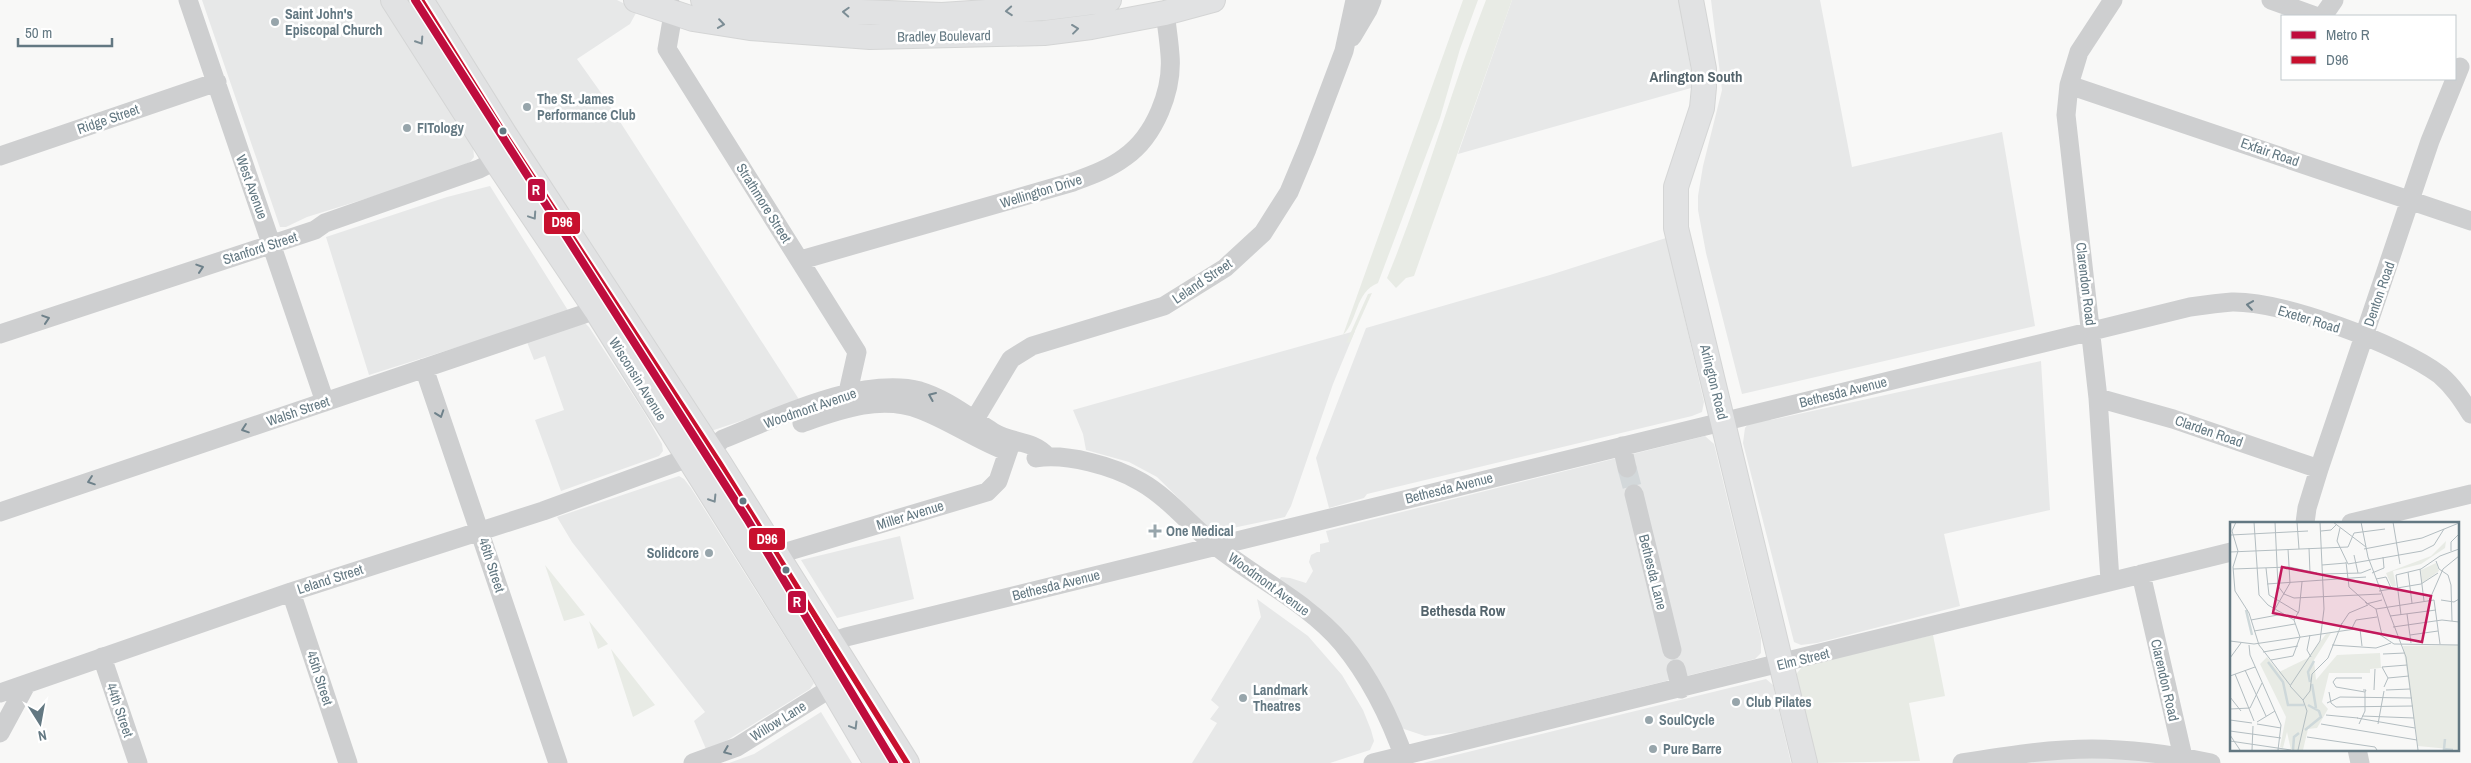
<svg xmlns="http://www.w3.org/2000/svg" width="2471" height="763" font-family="'Archivo Narrow',sans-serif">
<rect width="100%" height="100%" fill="#f8f8f7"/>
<path fill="#e7e8e8" d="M 202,0 L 381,0 L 473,146 L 474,157 L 470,162 L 442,175 L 307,217 L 286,227 L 280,227 Z
M 435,0 L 617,0 L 635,9 L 636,13 L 630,24 L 577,59 L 604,97 L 800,401 L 711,431 L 566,208 Z
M 1512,0 L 1679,0 L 1691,70 L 1691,88 L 1458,154 Z
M 1711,0 L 1820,0 L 1852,167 L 2002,132 L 2035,326 L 1742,394 L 1706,253 L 1698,210 L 1698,196 L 1703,166 L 1722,90 Z
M 490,186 L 569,312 L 369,375 L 326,237 L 447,197 Z
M 1666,238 L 1704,402 L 1702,412 L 1692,416 L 1367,494 L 1364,498 L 1329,508 L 1316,458 L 1366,328 L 1550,275 Z
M 584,322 L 589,327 L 644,412 L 662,444 L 663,451 L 659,456 L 561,491 L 535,420 L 564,410 L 545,356 L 534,360 L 527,342 Z
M 1355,331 L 1333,384 L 1291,506 L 1285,517 L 1228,529 L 1220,535 L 1212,531 L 1157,477 L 1129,462 L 1086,450 L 1083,434 L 1073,410 Z
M 2041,361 L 2050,510 L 1944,534 L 1960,606 L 1817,643 L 1801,645 L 1794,642 L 1743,443 L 1745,428 L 1749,423 L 1770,415 L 1771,420 Z
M 1705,436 L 1714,444 L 1761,638 L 1761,653 L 1755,659 L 1459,732 L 1425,736 L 1401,728 L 1376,675 L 1345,632 L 1279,580 L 1281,577 L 1290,578 L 1306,583 L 1313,571 L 1309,562 L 1311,555 L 1317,552 L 1320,552 L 1320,544 L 1329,542 L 1326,531 Z
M 679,476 L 684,479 L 691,488 L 814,683 L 810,689 L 726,741 L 706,749 L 694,721 L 705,712 L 572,542 L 557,517 Z
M 900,536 L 914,599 L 837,618 L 801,560 Z
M 1257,599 L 1308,636 L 1342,675 L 1363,710 L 1371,730 L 1374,741 L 1370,750 L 1330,763 L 1192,763 L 1217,723 L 1210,719 L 1219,707 L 1211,700 L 1261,617 Z
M 1766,679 L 1773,685 L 1791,763 L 1423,763 Z
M 821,712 L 852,763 L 729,763 L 754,754 Z
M 2084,756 L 2182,763 L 2021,763 Z"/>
<path fill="#e8ebe5" d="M 1463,0 L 1478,0 L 1460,49 L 1440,118 L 1378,283 C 1355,292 1358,321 1343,335 Z
M 1486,0 L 1512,0 L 1414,276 L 1406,278 L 1396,288 L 1387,278 C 1425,187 1450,92 1486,0 Z
M 1372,293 L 1350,342 L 1346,343 L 1368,294 Z
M 545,565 L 585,615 L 564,621 Z
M 589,621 L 608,644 L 598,649 Z
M 1933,635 L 1945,696 L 1909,703 L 1920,761 L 1817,763 L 1797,679 L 1797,673 L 1803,666 Z
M 611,649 L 655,705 L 633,717 Z"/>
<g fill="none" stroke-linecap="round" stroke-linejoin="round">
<path stroke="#d3d8da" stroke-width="19" stroke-dasharray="19 9" stroke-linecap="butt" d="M 1627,468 L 1634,494"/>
<g stroke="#d4d5d5" stroke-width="26">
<path id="major" d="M 393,0 L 496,161 L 596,310 L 822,671 L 876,763
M 421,0 L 504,133 L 720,464 L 907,763
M 636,0 L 693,19 L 750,28 L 870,37 L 1044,33 L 1091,27 L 1165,13 L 1213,0
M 703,0 L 780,9 L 942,15 L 1045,8 L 1109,0
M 1691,0 L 1704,69 L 1704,87 L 1702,108 L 1676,187 L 1676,228 L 1805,763"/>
</g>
<path stroke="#cecfd0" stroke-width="19" d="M 188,0 L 325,402
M 669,0 L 673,14 L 667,49 L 857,352 L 848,392
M 2271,0 L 2315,16
M 2323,16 L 2334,0
M 1352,37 L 1368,10 L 1372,0
M 2069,85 L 2471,221
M 0,156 L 217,82
M 801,260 L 1073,182 C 1092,175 1109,169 1125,157 C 1155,136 1173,90 1170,55 C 1169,41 1167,27 1165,13
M 0,334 L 315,230 L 325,223 L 479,169 L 507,155
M 424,368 L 558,763
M 2098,398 L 2173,419 L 2319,469
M 975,419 L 1011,359 L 1032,346 L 1164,306 L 1225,268 L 1263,233 L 1289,192 L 1307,149 L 1344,51 L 1355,0
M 802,423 C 839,410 881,394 921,410 C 950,421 977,440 1006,451
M 1622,446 L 1627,468
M 1036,458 C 1066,453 1114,466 1141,482 C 1169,498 1191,526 1216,546 C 1257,579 1308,603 1342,643 C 1370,677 1392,722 1406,763
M 1634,494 L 1672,650
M 0,512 L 596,310
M 2305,523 L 2307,508 L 2319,469 L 2430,141 L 2460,67
M 2351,523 L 2471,494
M 776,555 L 987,492 L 998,481 L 1012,440
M 2141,574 L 2183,757
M 2110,580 L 2098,398 L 2066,115 L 2069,85 L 2079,52 L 2113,0
M 291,592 L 348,763
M 819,646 L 846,637 L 2190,307 C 2204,305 2218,303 2232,302 C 2283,301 2399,344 2440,375 C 2453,386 2462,400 2471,414
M 102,657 L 138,763
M 1676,669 L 1681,689
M 0,693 L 291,592 L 543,511 L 688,458 L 710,449 L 723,439 C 778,417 862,376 920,391 C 947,399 970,418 993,432 C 1012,444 1031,439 1047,456
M 0,733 L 26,685
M 2357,749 L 2360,763
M 693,763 L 737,747 L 831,688 L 844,689
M 1373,763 C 1660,695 1945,621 2231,552
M 1962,763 C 2005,756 2049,749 2092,749 C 2131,749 2173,755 2211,763"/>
<use href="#major" stroke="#e1e2e3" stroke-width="24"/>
<g stroke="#fff" stroke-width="10">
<path id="bus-1" d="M 421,0 L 504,133 L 720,464 L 907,763"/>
</g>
<use href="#bus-1" stroke="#c8102e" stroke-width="6"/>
<g stroke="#fff" stroke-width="11">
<path id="metro-1" d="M 415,0 L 747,519 L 894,763"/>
</g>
<use href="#metro-1" stroke="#bf0d3e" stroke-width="8"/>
</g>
<defs><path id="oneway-chevron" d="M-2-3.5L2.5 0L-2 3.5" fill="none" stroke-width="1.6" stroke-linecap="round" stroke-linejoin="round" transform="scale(1.25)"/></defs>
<g stroke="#7c8d95">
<use href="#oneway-chevron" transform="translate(1009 11) rotate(176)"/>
<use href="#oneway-chevron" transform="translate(846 12) rotate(-177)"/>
<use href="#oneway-chevron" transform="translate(721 24) rotate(8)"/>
<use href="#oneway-chevron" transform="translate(1075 29) rotate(-7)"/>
<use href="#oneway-chevron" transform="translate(420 41) rotate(57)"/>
<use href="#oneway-chevron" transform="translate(533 216) rotate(56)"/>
<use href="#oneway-chevron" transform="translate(713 499) rotate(58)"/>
<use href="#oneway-chevron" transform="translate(854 726) rotate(59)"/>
</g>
<g stroke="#6e818a">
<use href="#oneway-chevron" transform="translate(200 268) rotate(-18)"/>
<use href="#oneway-chevron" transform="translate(2250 305) rotate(-172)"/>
<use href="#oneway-chevron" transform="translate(46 319) rotate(-18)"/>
<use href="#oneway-chevron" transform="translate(932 396) rotate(-157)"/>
<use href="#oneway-chevron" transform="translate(440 414) rotate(71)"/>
<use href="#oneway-chevron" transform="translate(245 429) rotate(161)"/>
<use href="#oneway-chevron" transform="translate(91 481) rotate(161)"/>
<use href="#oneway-chevron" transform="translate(727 751) rotate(158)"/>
</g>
<g fill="#97a5ab" stroke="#fff" stroke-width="2">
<circle cx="275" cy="22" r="5"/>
<circle cx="527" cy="107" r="5"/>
<circle cx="407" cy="128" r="5"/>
<path d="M1152.5 523.5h5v5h5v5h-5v5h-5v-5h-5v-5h5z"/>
<circle cx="709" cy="553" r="5"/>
<circle cx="1243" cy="698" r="5"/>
<circle cx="1736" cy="702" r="5"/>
<circle cx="1649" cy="720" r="5"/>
<circle cx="1653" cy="749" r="5"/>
</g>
<g fill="#637882" stroke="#fff" stroke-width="2">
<circle cx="503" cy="131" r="4.5"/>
<circle cx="743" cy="501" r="4.5"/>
<circle cx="786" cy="570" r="4.5"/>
</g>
<g text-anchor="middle" stroke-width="5" stroke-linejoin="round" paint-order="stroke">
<g font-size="14" font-weight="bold" fill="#637882" stroke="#fff" text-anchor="start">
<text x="285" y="19">Saint John's<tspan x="285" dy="16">Episcopal Church</tspan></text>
<text x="537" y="104">The St. James<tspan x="537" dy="16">Performance Club</tspan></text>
<text x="417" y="133">FITology</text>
<text x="1166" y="536">One Medical</text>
<text x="699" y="558" text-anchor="end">Solidcore</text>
<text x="1253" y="695">Landmark<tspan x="1253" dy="16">Theatres</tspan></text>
<text x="1746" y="707">Club Pilates</text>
<text x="1659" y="725">SoulCycle</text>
<text x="1663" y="754">Pure Barre</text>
</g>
<g font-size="14" fill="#637882" stroke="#fff">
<text transform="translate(944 36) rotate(-1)" y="5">Bradley Boulevard</text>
<text transform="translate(108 119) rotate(-19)" y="5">Ridge Street</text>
<text transform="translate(2270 152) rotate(19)" y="5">Exfair Road</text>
<text transform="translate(252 187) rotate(70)" y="5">West Avenue</text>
<text transform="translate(1041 191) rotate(-17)" y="5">Wellington Drive</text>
<text transform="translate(764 203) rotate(58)" y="5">Strathmore Street</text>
<text transform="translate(260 248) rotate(-18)" y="5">Stanford Street</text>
<text transform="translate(1202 281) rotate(-34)" y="5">Leland Street</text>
<text transform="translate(2086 284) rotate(83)" y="5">Clarendon Road</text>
<text transform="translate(2379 294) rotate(-71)" y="5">Denton Road</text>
<text transform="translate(2309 319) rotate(17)" y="5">Exeter Road</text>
<text transform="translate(638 379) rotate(58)" y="5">Wisconsin Avenue</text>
<text transform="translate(1714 382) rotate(76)" y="5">Arlington Road</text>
<text transform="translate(1843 392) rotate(-14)" y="5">Bethesda Avenue</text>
<text transform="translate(810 408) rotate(-19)" y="5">Woodmont Avenue</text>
<text transform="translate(298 411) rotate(-19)" y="5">Walsh Street</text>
<text transform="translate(2209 431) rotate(19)" y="5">Clarden Road</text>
<text transform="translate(1449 488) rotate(-14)" y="5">Bethesda Avenue</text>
<text transform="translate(910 515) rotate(-17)" y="5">Miller Avenue</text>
<text transform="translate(492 565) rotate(72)" y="5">46th Street</text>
<text transform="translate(1653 572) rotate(76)" y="5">Bethesda Lane</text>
<text transform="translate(330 579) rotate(-18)" y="5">Leland Street</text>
<text transform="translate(1269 584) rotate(36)" y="5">Woodmont Avenue</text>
<text transform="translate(1056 585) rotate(-14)" y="5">Bethesda Avenue</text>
<text transform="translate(1803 659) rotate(-14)" y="5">Elm Street</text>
<text transform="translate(320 678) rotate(72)" y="5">45th Street</text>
<text transform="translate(2165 680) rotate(77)" y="5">Clarendon Road</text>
<text transform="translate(120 710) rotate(71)" y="5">44th Street</text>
<text transform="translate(778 721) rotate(-32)" y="5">Willow Lane</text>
</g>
<g font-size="15" font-weight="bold" fill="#55656d" stroke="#fff">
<text x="1696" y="82">Arlington South</text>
<text x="1463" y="616">Bethesda Row</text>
</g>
</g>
<g transform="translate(2230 522)">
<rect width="229" height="229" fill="#f8f8f7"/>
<path d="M 216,19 L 215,26 L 191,42 L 163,49 L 166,64 L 162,65 L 156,51 L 201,34 ZM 206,41 L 209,49 L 192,61 L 191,48 ZM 101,111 L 84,138 L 86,158 L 107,133 L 150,131 L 151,146 L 140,147 L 140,151 L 99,151 L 92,180 L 98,187 L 87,206 L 78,207 L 73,228 L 61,228 L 57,210 L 53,226 L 50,225 L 56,195 L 30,142 L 37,135 L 49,150 L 78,136 L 96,112 ZM 229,123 L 229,228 L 188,224 L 173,124 Z" fill="#e8ebe5"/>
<path fill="none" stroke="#ced8da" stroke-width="2.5" d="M 16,88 L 22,113M 38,140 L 53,160 L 58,183 L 74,183M 80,160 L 78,150 L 84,139M 82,162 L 86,186M 75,208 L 91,195 L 89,189 L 78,183M 215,217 L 214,227 L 223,228M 63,228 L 64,215 L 69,211"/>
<path fill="none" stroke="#b3bdc1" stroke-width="1" d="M 6,0 L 2,9 L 8,29 L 3,45 L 5,69 L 19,91 L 29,123 L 60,163M 24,0 L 29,73 L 38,83 L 64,98 L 70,115 L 63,134 L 41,138M 45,0 L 48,64 L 54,72 L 64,76 L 151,72M 67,0 L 69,27M 103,0 L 136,25M 131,0 L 138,35 L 176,135 L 188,228M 163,0 L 170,42M 110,6 L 107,19 L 118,42 L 192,29 L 204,23 L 214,7M 91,9 L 101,8 L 106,3M 1,13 L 78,9M 79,26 L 80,51M 134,27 L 192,16 L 229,1M 221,29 L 221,20 L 229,12M 0,30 L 118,25 L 124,11 L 155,7M 124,33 L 128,51M 206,39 L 209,47 L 218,53 L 221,63 L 222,99M 116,40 L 119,65 L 137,81M 92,43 L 116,41M 36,46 L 39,73 L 69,91M 3,47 L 59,45 L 87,51M 190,47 L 194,79M 178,50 L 182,81M 142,51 L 154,46 L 153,35M 92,52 L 131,51 L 141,47M 146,57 L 156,55 L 161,66M 37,62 L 136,55M 149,69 L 191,62 L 208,51M 211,78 L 224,80 L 229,77M 199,79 L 213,47 L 229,34M 135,80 L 146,87 L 204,78 L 210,122M 136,82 L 152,78M 45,87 L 60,61 L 58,27M 146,87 L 152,113M 177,92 L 181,121M 0,93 L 0,115M 171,93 L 166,53 L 191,47 L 210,34 L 229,27M 160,94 L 206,88M 21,98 L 53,92M 64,98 L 69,89 L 72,60M 111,103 L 119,91 L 138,83M 163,105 L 212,98 L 229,100M 122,106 L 126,98 L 147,95M 130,107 L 132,124M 24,109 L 65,102M 80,113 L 77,128 L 81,135M 180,113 L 208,109M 0,119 L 24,122 L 125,107 L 149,112 L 164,122 L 229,123M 19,123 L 20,133 L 51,203 L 48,228M 102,123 L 146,126 L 161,121M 33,130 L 68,124M 153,132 L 175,131M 0,136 L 11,121M 152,145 L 177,143M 152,145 L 158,156 L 154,165M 15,148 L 36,194M 5,152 L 24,199M 0,154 L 25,145M 132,156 L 106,156 L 103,160 L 106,165 L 135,170 L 136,168 L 133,168M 158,156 L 179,154M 144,168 L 145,147M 156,168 L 180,167M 99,170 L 101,181 L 106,185 L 183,184M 0,175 L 11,189M 73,178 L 80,169 L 82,152 L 98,136 L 112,101M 97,181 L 110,175 L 182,176M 0,187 L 20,186 L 32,161M 96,193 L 128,196M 132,194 L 184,196M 127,196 L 185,206M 0,198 L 22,201M 27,200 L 45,189M 27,202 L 51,206M 91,202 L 187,218M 129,202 L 135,189 L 135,170M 148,202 L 154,169M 0,209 L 51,216M 0,213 L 10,228M 77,215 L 145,225 L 147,228M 0,219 L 61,228M 22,228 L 23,204M 68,228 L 77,189 L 73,178 L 60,164 L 90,119 L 94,87 L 90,0"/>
<path fill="#c2185b" fill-opacity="0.15" stroke="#c2185b" stroke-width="2.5" d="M 52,45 L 201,74 L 192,120 L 43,91 Z"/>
<rect width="229" height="229" fill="none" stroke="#637882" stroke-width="2.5"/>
</g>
<g stroke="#fff" stroke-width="2">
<rect x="527" y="178" width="19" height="24" rx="5" fill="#bf0d3e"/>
<rect x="543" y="211" width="38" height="24" rx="5" fill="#c8102e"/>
<rect x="748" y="527" width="38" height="24" rx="5" fill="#c8102e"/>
<rect x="787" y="590" width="20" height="24" rx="5" fill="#bf0d3e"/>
</g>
<g font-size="14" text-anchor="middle" font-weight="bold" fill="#fff">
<text x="536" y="195">R</text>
<text x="562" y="227">D96</text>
<text x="767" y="544">D96</text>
<text x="797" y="607">R</text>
</g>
<rect x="2281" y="15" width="175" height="65" fill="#ffffff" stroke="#c1c9cd"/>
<rect x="2291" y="31" width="25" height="8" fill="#bf0d3e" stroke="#c1c9cd"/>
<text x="2326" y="40" font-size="15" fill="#637882">Metro R</text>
<rect x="2291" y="56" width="25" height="8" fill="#c8102e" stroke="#c1c9cd"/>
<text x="2326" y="65" font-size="15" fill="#637882">D96</text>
<g transform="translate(40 723) rotate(169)" stroke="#ffffff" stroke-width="4" paint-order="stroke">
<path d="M0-4L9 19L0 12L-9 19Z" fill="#637882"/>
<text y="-8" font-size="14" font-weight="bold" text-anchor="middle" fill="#637882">N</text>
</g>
<path d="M18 38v8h94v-8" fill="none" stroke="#637882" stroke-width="2.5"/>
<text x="25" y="38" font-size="15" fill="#637882" stroke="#ffffff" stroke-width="4" paint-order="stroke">50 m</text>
</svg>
